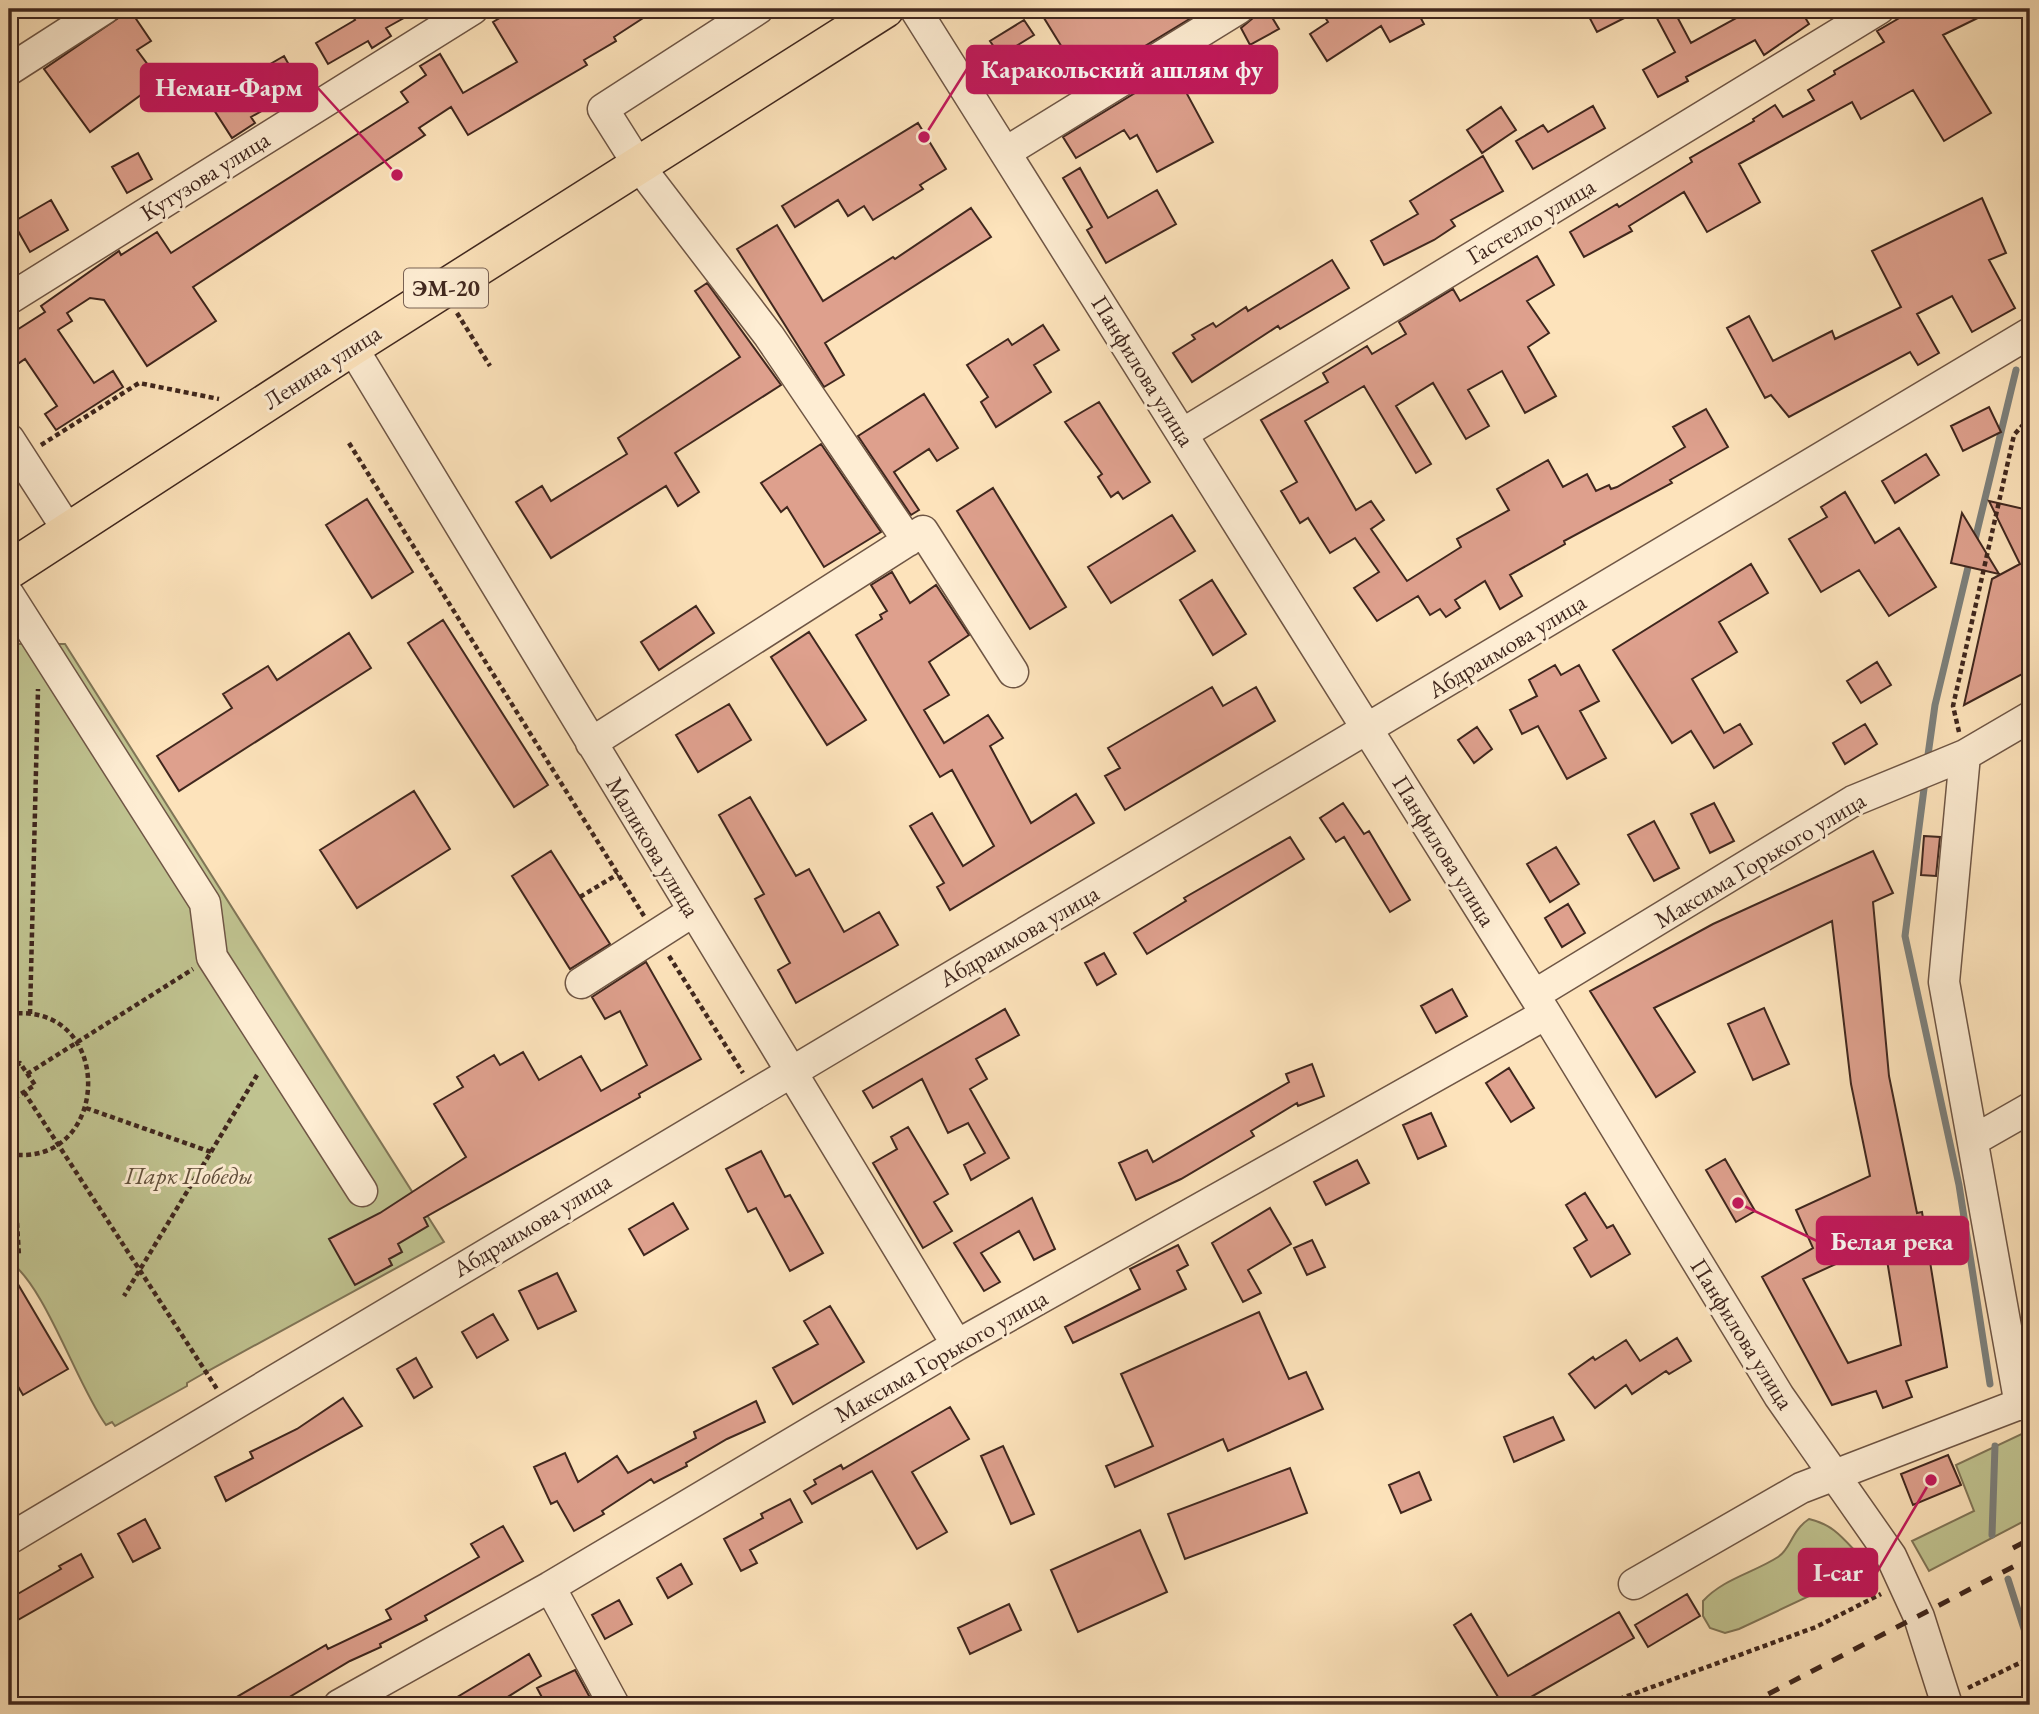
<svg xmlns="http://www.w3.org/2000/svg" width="2039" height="1714" font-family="'EB Garamond',serif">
<rect width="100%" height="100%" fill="#fde3bb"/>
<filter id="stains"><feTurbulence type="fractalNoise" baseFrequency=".00286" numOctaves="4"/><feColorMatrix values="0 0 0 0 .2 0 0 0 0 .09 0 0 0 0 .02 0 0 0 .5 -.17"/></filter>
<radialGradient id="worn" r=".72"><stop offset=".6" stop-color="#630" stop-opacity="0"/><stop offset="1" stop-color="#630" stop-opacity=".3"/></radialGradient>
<path fill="#c0c390" stroke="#807557" stroke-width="2" d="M 9,644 L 65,644 L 444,1242 L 206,1372 L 187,1383 L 187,1386 L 115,1426 L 112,1422 L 106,1425 C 77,1385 45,1285 9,1261 Z
M 2030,1430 L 2030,1518 L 1929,1571 L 1912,1541 L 1974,1511 L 1956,1465 Z
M 1809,1519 C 1832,1524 1842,1537 1858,1554 L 1847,1574 L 1835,1584 L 1739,1629 L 1725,1633 L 1710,1628 L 1703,1616 L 1703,1601 C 1723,1579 1753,1573 1778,1557 C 1791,1549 1791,1531 1809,1519 Z"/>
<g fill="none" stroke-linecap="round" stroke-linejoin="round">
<path stroke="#7c807c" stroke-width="7" d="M 1974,544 L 2016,370
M 1927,762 L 1935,705 L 1970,559
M 1925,781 L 1905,936 L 1959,1185 L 1990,1384
M 1992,1535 L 1995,1446
M 2008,1579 L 2025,1632 L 2030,1661"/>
</g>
<path fill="#dea08d" stroke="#40271e" stroke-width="2" fill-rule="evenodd" d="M 348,9 L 420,9 L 386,28 L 391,36 L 372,48 L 368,41 L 328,64 L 316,43 L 355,20 Z
M 515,9 L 657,9 L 614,37 L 616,41 L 584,60 L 587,65 L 468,135 L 451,107 L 419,128 L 425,135 L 193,287 L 216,321 L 147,366 L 104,300 L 90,298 L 67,313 L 72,321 L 58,330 L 94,383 L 113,371 L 123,387 L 56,430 L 45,414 L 57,406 L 25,359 L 9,370 L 9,335 L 45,312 L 41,306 L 119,251 L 121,255 L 157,232 L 171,253 L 408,102 L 401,92 L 426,75 L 420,66 L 440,54 L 463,93 L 517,62 L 493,22 Z
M 1059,9 L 1193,9 L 1196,15 L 1084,83 L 1044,18 Z
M 1255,9 L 1267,9 L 1279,29 L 1250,45 L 1241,28 L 1253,18 Z
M 1320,9 L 1416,9 L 1424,24 L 1390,42 L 1381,26 L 1327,61 L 1310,34 L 1328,22 Z
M 1585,9 L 1642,9 L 1597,32 Z
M 1652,9 L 1673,9 L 1691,43 L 1742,15 L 1738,9 L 1800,9 L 1809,24 L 1764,55 L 1755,40 L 1686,77 L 1688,81 L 1658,97 L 1643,70 L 1675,52 Z
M 1915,9 L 1996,9 L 1943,35 L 1991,113 L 1944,141 L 1913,90 L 1861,119 L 1852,102 L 1739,164 L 1760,202 L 1707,232 L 1684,192 L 1629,226 L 1632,231 L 1584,257 L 1570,232 L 1617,204 L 1619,207 L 1692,162 L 1690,158 L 1754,121 L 1753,119 L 1775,105 L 1783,117 L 1814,100 L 1808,90 L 1835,74 L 1834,71 L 1884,42 L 1877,31 Z
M 130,10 L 151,41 L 137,50 L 160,81 L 90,132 L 44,69 Z
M 1024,20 L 1034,35 L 1000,56 L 990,41 Z
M 1212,46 L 1219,60 L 1180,81 L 1213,142 L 1157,172 L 1137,135 L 1130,139 L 1124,130 L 1076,158 L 1063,137 Z
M 284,56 L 302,88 L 251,117 L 255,123 L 232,138 L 198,85 L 222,70 L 232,86 Z
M 1593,106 L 1605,128 L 1533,169 L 1516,141 L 1543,125 L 1548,132 Z
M 1501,107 L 1516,130 L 1482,153 L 1467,130 Z
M 918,123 L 946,169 L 920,185 L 923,189 L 873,220 L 864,206 L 848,216 L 838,200 L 795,227 L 782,206 Z
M 138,153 L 152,179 L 127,193 L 112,167 Z
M 1483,156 L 1503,191 L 1451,220 L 1455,226 L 1434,240 L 1384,265 L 1371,241 L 1418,214 L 1410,201 Z
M 1080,168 L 1108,218 L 1157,190 L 1176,224 L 1106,263 L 1087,230 L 1092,227 L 1063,178 Z
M 1982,198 L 2006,253 L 1989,260 L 2015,308 L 1972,332 L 1952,296 L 1917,314 L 1939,353 L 1918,365 L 1910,352 L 1789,417 L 1771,395 L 1765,398 L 1727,328 L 1749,316 L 1773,361 L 1832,331 L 1835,339 L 1901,307 L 1872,251 Z
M 51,200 L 68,230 L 30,252 L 13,222 Z
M 971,208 L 991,237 L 825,343 L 844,375 L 824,387 L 737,249 L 777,225 L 823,301 L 893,257 L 895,259 Z
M 1537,256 L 1554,285 L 1527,301 L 1549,333 L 1528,347 L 1556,396 L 1525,413 L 1502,371 L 1468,390 L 1489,426 L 1466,439 L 1433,383 L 1396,406 L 1431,464 L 1416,473 L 1364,386 L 1305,421 L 1356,510 L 1371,501 L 1384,520 L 1371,529 L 1407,581 L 1461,547 L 1457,539 L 1509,510 L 1497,489 L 1548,460 L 1563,487 L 1587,474 L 1596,491 L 1609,485 L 1611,489 L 1617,487 L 1685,447 L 1673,427 L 1706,409 L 1728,447 L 1670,480 L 1672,483 L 1564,541 L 1565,544 L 1510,575 L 1522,596 L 1500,609 L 1485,581 L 1455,600 L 1460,608 L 1446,617 L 1440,609 L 1430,615 L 1418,596 L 1377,621 L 1354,588 L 1379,572 L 1355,538 L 1330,553 L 1308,518 L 1300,523 L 1281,491 L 1297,482 L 1261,420 L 1328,382 L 1323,373 L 1367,346 L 1372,354 L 1406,334 L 1399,322 L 1453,289 L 1460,301 Z
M 1332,260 L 1349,288 L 1280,329 L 1278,326 L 1192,382 L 1173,353 L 1195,339 L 1192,335 L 1213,323 L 1216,327 L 1246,307 L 1248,311 Z
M 707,283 L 781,385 L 675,453 L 699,492 L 678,506 L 666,486 L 551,558 L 516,502 L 542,486 L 551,501 L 627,454 L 618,438 L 740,357 L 695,291 Z
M 1043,325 L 1059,350 L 1034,365 L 1051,392 L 996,427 L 981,402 L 988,397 L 967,365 L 1008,339 L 1012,345 Z
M 924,394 L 958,448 L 937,461 L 929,449 L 894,472 L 919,510 L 911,515 L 858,436 Z
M 1099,402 L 1150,482 L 1123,499 L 1118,492 L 1111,497 L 1098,477 L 1102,474 L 1065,422 Z
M 1989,407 L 2001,432 L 1963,451 L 1951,426 Z
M 821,444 L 881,532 L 824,567 L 787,507 L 781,512 L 761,483 Z
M 1926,454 L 1939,475 L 1895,503 L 1882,481 Z
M 993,488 L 1066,607 L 1030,629 L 957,511 Z
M 1845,492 L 1875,543 L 1899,528 L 1936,587 L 1889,616 L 1859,570 L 1821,592 L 1789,539 L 1827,517 L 1821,507 Z
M 367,499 L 413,572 L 372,598 L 326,525 Z
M 1989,501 L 2024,509 L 2023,517 L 2030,518 L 2030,670 L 1964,705 L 1992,579 L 2020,564 Z
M 1962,513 L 1999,574 L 1951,563 Z
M 1172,515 L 1195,551 L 1111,603 L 1088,567 Z
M 1751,564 L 1768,593 L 1719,622 L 1737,652 L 1692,679 L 1724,733 L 1740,724 L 1752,744 L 1714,768 L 1691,731 L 1672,743 L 1613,650 Z
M 892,572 L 910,603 L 936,585 L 969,635 L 929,662 L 949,695 L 924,710 L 944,743 L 988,715 L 1003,738 L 990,746 L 1031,823 L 1076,794 L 1094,823 L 950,910 L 937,887 L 944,883 L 910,826 L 932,813 L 963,866 L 994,846 L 952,770 L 940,777 L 856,635 L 882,619 L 880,615 L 887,611 L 871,585 Z
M 1212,580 L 1246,634 L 1213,655 L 1180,600 Z
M 696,606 L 714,633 L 659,670 L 641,642 Z
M 443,620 L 548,785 L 514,807 L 408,643 Z
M 809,632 L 866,720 L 827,745 L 771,657 Z
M 349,633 L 371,668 L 179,791 L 157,756 L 232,708 L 223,694 L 268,666 L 277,680 Z
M 1877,662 L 1891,685 L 1861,703 L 1847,681 Z
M 1555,665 L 1561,675 L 1579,665 L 1599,701 L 1580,711 L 1606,758 L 1567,779 L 1538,726 L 1522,734 L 1510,710 L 1537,696 L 1529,680 Z
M 1212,687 L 1223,706 L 1256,687 L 1275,721 L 1125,810 L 1105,776 L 1120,768 L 1108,748 Z
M 729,704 L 751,740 L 698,772 L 676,735 Z
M 1865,724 L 1877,744 L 1845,764 L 1833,743 Z
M 1477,727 L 1492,749 L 1474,763 L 1458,740 Z
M 414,791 L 450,849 L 357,908 L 320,850 Z
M 750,797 L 796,876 L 809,869 L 844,932 L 879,912 L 898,945 L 796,1003 L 778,970 L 790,963 L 755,899 L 764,894 L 719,815 Z
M 1343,803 L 1364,834 L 1369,831 L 1410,900 L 1390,912 L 1344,837 L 1336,842 L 1320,818 Z
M 1714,803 L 1734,841 L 1710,853 L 1691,814 Z
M 1654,821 L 1679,868 L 1654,881 L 1628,835 Z
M 1924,836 L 1940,837 L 1936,876 L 1921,875 Z
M 1290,837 L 1304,859 L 1147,954 L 1134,933 L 1186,901 L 1184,898 Z
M 1556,847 L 1579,884 L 1550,902 L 1527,864 Z
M 551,851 L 610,944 L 570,969 L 512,876 Z
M 1873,851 L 1893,893 L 1873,902 L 1889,1076 L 1917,1213 L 1922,1212 L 1947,1367 L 1906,1381 L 1912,1397 L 1883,1408 L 1876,1391 L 1832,1405 L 1762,1277 L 1813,1248 L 1796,1210 L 1870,1176 L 1851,1084 L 1832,921 L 1654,1008 L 1695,1072 L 1656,1097 L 1590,991 L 1713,924 ZM 1884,1242 L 1901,1345 L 1848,1363 L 1803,1279 Z
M 1568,904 L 1585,933 L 1562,947 L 1545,918 Z
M 1104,953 L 1116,974 L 1097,985 L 1085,963 Z
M 646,962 L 701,1059 L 639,1094 L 640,1097 L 424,1218 L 428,1226 L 398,1244 L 402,1252 L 389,1259 L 392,1265 L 355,1285 L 329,1239 L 380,1213 L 466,1157 L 434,1104 L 463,1087 L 457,1077 L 494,1055 L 500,1065 L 523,1052 L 539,1080 L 581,1056 L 601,1091 L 647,1065 L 620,1011 L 605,1019 L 592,997 Z
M 1452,989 L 1467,1016 L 1436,1033 L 1421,1006 Z
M 1764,1008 L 1789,1064 L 1753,1080 L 1728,1024 Z
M 1005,1009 L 1019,1035 L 976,1059 L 987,1079 L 970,1089 L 1009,1158 L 971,1180 L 964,1165 L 985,1153 L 968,1123 L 948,1133 L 922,1079 L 873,1108 L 863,1091 Z
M 1312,1064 L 1324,1096 L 1298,1106 L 1297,1103 L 1251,1131 L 1254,1136 L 1181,1179 L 1136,1200 L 1119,1163 L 1147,1150 L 1153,1162 L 1289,1082 L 1286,1074 Z
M 1509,1068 L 1534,1108 L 1511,1122 L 1486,1083 Z
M 1431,1113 L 1446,1146 L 1418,1159 L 1403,1125 Z
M 908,1127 L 948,1194 L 934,1202 L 952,1231 L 923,1248 L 873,1163 L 897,1149 L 891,1137 Z
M 761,1151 L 785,1197 L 790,1195 L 823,1253 L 790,1271 L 756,1208 L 748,1212 L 726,1169 Z
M 1725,1159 L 1755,1211 L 1736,1222 L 1706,1170 Z
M 1357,1160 L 1369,1183 L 1326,1205 L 1314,1182 Z
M 1585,1193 L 1607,1228 L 1613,1225 L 1630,1254 L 1591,1277 L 1574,1248 L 1587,1240 L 1566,1205 Z
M 1032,1198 L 1055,1249 L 1034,1260 L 1019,1231 L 981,1253 L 1000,1282 L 984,1291 L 954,1243 Z
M 673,1203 L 688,1229 L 644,1255 L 629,1229 Z
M 1270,1208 L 1291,1244 L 1248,1270 L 1261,1293 L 1243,1302 L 1212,1243 Z
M 1312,1240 L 1325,1267 L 1307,1275 L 1294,1248 Z
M 1178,1245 L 1188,1265 L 1177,1271 L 1186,1289 L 1073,1343 L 1065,1327 L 1140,1289 L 1130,1269 Z
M 9,1269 L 68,1369 L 23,1395 L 9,1371 Z
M 557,1273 L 576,1311 L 538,1329 L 519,1291 Z
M 830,1306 L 864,1362 L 793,1404 L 773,1368 L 818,1344 L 804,1321 Z
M 1259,1312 L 1289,1379 L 1306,1372 L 1323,1409 L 1228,1451 L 1223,1439 L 1115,1487 L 1106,1466 L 1153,1446 L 1121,1374 Z
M 493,1314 L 508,1340 L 477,1358 L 462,1332 Z
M 1677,1338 L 1691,1361 L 1669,1374 L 1666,1371 L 1632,1394 L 1626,1385 L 1595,1408 L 1569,1374 L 1593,1357 L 1595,1360 L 1626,1340 L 1640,1361 Z
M 416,1358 L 432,1387 L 414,1398 L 397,1369 Z
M 343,1398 L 362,1426 L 226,1501 L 215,1477 L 253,1458 L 250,1452 L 297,1429 Z
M 756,1401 L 765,1422 L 727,1439 L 686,1463 L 687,1466 L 654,1483 L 651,1479 L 602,1511 L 604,1514 L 574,1531 L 557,1501 L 551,1504 L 534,1467 L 565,1453 L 578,1482 L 617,1456 L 628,1473 L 696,1438 L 694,1432 Z
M 950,1407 L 969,1439 L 912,1472 L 947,1532 L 917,1549 L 872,1471 L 812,1504 L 804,1491 L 816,1484 L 814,1480 L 841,1465 L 843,1469 Z
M 1553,1417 L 1564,1440 L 1514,1462 L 1504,1437 Z
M 1003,1446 L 1034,1514 L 1011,1524 L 981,1456 Z
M 1948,1455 L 1961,1485 L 1913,1505 L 1901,1474 Z
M 1290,1468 L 1307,1513 L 1185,1559 L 1168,1514 Z
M 1419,1472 L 1431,1500 L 1401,1513 L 1389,1485 Z
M 790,1499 L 802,1522 L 750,1550 L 757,1563 L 741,1571 L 724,1539 L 763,1518 L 761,1514 Z
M 145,1519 L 160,1548 L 133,1562 L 118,1534 Z
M 503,1526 L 523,1561 L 425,1616 L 427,1620 L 380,1644 L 381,1647 L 350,1661 L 276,1705 L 223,1705 L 326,1645 L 328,1649 L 391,1619 L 386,1610 L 479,1557 L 471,1544 Z
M 1140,1530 L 1167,1592 L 1078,1632 L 1051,1570 Z
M 81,1554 L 93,1577 L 9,1625 L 9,1599 L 61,1569 L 59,1566 Z
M 681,1564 L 692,1584 L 668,1598 L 657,1578 Z
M 1687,1594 L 1700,1616 L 1648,1647 L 1635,1625 Z
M 619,1600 L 632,1624 L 605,1639 L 592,1615 Z
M 1009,1604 L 1021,1630 L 970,1654 L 958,1628 Z
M 1619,1612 L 1634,1638 L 1517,1705 L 1503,1705 L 1454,1625 L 1471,1614 L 1508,1676 Z
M 529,1654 L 541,1676 L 495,1705 L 444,1705 Z
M 575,1670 L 594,1705 L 546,1705 L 537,1688 Z"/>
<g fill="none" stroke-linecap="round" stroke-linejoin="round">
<g stroke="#6f5645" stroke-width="33">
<path id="minor" d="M 758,9 L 603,109 L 639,166 L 769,336 L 908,541
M 915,9 L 1546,1014 L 1779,1396 L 1891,1556 L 1919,1617 L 1947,1705
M 9,70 L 104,9
M 1006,152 L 1238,9
M 9,299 L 473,9
M 352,347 L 957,1345
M 1182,434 L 1879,9
M 9,439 L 69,532
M 9,595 L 205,903 L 212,957 L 362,1191
M 591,743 L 923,531 L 1013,672
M 1965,755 L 1944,982 L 2020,1405
M 581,983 L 692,912
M 1534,995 L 1853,801 L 1965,755 L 2030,717
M 1974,1140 L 2030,1108
M 9,1539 L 2030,333
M 1634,1584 L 1801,1488 L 2030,1400
M 550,1587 L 614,1705
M 339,1705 L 550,1587 L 957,1345 L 1546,1014"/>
</g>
<g stroke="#40271e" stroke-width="40">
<path id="major" d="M 9,570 L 352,347 L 885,9"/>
</g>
<path stroke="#40271e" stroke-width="4.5" stroke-dasharray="5 3.5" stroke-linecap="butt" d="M 2026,308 L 2030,285
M 457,313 L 490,366
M 349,443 L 644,916
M 41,445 L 139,383 L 219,399
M 1959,732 L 1953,706 L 2014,435 L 2030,417
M 580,897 L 618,874
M 669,956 L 743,1073
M 9,1014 C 117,1000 112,1170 9,1154
M 30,1014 L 38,689
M 9,1070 L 20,1063 L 35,1085 L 13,1099 L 9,1093
M 27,1074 L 193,969
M 24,1092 L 217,1389
M 86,1108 L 211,1152 L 124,1296
M 211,1152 L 257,1075
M 13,1155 L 19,1256
M 1968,1688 L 2030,1658
M 1603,1705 L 1816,1627 L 1881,1594"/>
<use href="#minor" stroke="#feedd3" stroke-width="30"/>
<use href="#major" stroke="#fde3bb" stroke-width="37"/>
<path stroke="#40271e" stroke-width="5" stroke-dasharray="12 12" stroke-linecap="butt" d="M 2013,1548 L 2030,1539
M 1747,1705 L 2030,1558"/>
</g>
<g text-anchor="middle" stroke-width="6" stroke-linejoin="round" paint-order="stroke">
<rect fill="#feedd3" stroke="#796254" stroke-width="2" x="404" y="268.5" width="84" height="39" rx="5"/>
<g font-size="23" font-weight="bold" fill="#40271e">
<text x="446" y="296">ЭМ-20</text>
</g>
<g font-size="24" fill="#40271e" stroke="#feedd3">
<text transform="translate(205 176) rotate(-32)" y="8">Кутузова улица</text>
<text transform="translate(1531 221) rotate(-31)" y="8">Гастелло улица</text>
<text transform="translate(322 367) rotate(-33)" y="8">Ленина улица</text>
<text transform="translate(1143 371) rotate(58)" y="8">Панфилова улица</text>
<text transform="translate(1507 646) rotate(-31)" y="8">Абдраимова улица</text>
<text transform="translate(653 847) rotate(59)" y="8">Маликова улица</text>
<text transform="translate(1444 851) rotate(58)" y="8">Панфилова улица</text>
<text transform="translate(1760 860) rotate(-31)" y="8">Максима Горького улица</text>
<text transform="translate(1019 936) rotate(-30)" y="8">Абдраимова улица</text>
<text transform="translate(532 1225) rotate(-31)" y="8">Абдраимова улица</text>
<text transform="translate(1742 1334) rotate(58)" y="8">Панфилова улица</text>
<text transform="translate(941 1356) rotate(-30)" y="8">Максима Горького улица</text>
</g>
<g font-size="24" font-style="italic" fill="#604e3a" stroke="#feedd3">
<text x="189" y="1184">Парк Победы</text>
</g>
</g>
<path fill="none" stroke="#c2185b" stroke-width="2.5" d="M924 137L967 69M397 175L317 87M1738 1203L1817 1241M1931 1480L1877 1572"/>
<g fill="#c2185b" stroke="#feedd3" stroke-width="2.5">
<circle cx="924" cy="137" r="7"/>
<circle cx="397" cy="175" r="7"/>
<circle cx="1738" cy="1203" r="7"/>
<circle cx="1931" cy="1480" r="7"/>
</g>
<g fill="#c2185b" stroke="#c2185b" stroke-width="2.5">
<rect x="967" y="46" width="310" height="47" rx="7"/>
<rect x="141" y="64" width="176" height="47" rx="7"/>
<rect x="1817" y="1217" width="151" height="47" rx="7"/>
<rect x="1799" y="1549" width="78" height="47" rx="7"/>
</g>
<g font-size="26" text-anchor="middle" font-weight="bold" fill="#fff">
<text x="1122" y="78">Каракольский ашлям фу</text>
<text x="229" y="96">Неман-Фарм</text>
<text x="1892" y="1250">Белая река</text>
<text x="1838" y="1581">I-car</text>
</g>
<rect width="2039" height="1714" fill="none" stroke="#fde3bb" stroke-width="35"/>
<rect x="10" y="10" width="2018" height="1693" fill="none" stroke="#40271e" stroke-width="3.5"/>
<rect x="18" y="18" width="2004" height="1679" fill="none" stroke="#40271e" stroke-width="2"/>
<rect width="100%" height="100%" filter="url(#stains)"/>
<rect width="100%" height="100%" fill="url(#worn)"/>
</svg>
